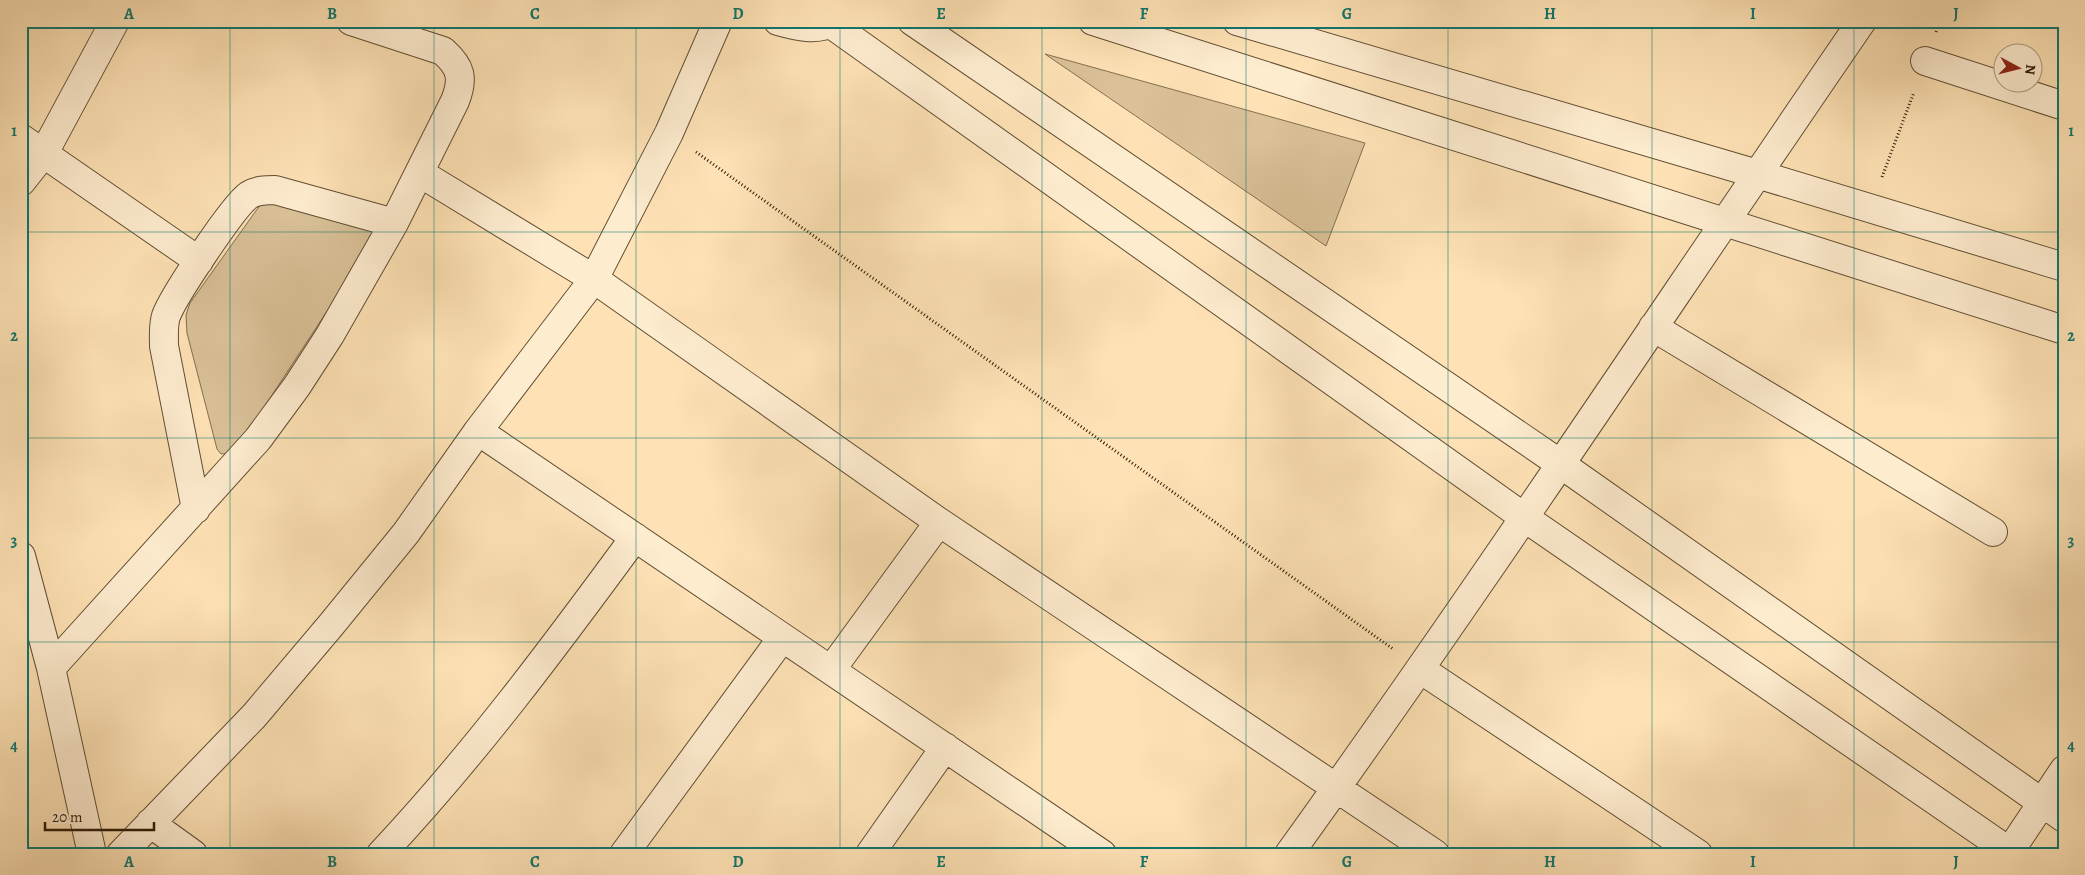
<svg xmlns="http://www.w3.org/2000/svg" width="2085" height="875" font-family="Alegreya,serif">
<rect width="100%" height="100%" fill="#fee2b5"/>
<filter id="stains"><feTurbulence type="fractalNoise" baseFrequency=".004" numOctaves="4"/><feColorMatrix values="0 0 0 0 .2 0 0 0 0 .09 0 0 0 0 .02 0 0 0 .5 -.17"/></filter>
<radialGradient id="worn" r=".72"><stop offset=".6" stop-color="#630" stop-opacity="0"/><stop offset="1" stop-color="#630" stop-opacity=".3"/></radialGradient>
<path fill="#dac198" stroke="#846f50" d="M 1045,54 L 1365,143 L 1326,246 Z
M 263,201 L 374,231 L 369,247 L 238,447 L 232,453 L 221,454 L 217,449 L 187,333 L 186,315 L 190,303 Z"/>
<g fill="none" stroke-linecap="round" stroke-linejoin="round">
<g stroke="#614e33" stroke-width="30">
<path id="street" d="M 778,21 C 796,26 818,32 835,21
M 912,21 L 1562,465 L 2064,818
M 1093,21 L 2064,330
M 1237,21 L 1757,174 L 2064,267
M 831,24 L 1525,518 L 2013,854
M 1925,61 L 2064,106
M 21,138 L 199,261
M 420,173 L 594,279 L 939,522 L 1435,854
M 21,182 L 44,153 L 115,21
M 1653,327 L 1993,532
M 478,431 L 1102,854
M 196,509 L 164,346 C 164,337 163,325 166,316 C 173,297 233,206 249,195 C 257,190 266,190 275,190 L 394,223
M 21,556 L 51,668 L 92,854
M 51,668 L 258,439 L 297,386 L 330,335 L 394,223 L 455,101 C 464,78 461,67 443,51 L 351,21
M 1420,669 L 1698,854
M 831,670 L 939,522
M 150,823 L 193,854
M 121,854 L 254,716 L 331,625 L 406,533 L 478,431 L 594,279 L 669,133 L 718,21
M 381,854 C 474,755 555,646 635,537
M 624,854 L 782,638
M 870,854 L 945,747
M 1289,854 C 1486,580 1671,299 1862,21
M 2008,854 L 2064,770"/>
</g>
<path stroke="#2d1d08" stroke-width="3" stroke-dasharray="1 2.5" stroke-linecap="butt" d="M 1804,21 L 1820,26
M 1936,32 L 1940,21
M 696,152 L 1393,649
M 1882,177 L 1914,92"/>
<use href="#street" stroke="#feeccf" stroke-width="28"/>
</g>
<path fill="none" stroke="#0f766e" stroke-width="1" stroke-opacity="0.55" d="M 230,21 L 230,854M 434,21 L 434,854M 636,21 L 636,854M 840,21 L 840,854M 1042,21 L 1042,854M 1246,21 L 1246,854M 1448,21 L 1448,854M 1652,21 L 1652,854M 1854,21 L 1854,854M 21,232 L 2064,232M 21,438 L 2064,438M 21,642 L 2064,642"/>
<rect width="2085" height="875" fill="none" stroke="#fee2b5" stroke-width="55"/>
<g transform="translate(2018 68) rotate(97)"><circle r="24" fill="#feeccf" stroke="#aa997f"/>
<path d="M0-4L9 19L0 12L-9 19Z" fill="#8f2418"/>
<text y="-8" font-size="14" font-weight="bold" text-anchor="middle" fill="#2d1d08">N</text>
</g>
<path d="M45 822v8h109v-8" fill="none" stroke="#2d1d08" stroke-width="2.5"/>
<text x="52" y="822" font-size="15" fill="#2d1d08" stroke="#feeccf" stroke-width="4" paint-order="stroke">20 m</text>
<rect x="28" y="28" width="2030" height="820" fill="none" stroke="#0f766e" stroke-width="2"/>
<g font-size="16" text-anchor="middle" font-weight="bold" fill="#0f766e">
<text x="129" y="19">A</text>
<text x="332" y="19">B</text>
<text x="535" y="19">C</text>
<text x="738" y="19">D</text>
<text x="941" y="19">E</text>
<text x="1144" y="19">F</text>
<text x="1347" y="19">G</text>
<text x="1550" y="19">H</text>
<text x="1753" y="19">I</text>
<text x="1956" y="19">J</text>
<text x="14" y="136">1</text>
<text x="2071" y="136">1</text>
<text x="14" y="341">2</text>
<text x="2071" y="341">2</text>
<text x="14" y="546">3</text>
<text x="2071" y="546">3</text>
<text x="14" y="751">4</text>
<text x="2071" y="751">4</text>
<text x="129" y="867">A</text>
<text x="332" y="867">B</text>
<text x="535" y="867">C</text>
<text x="738" y="867">D</text>
<text x="941" y="867">E</text>
<text x="1144" y="867">F</text>
<text x="1347" y="867">G</text>
<text x="1550" y="867">H</text>
<text x="1753" y="867">I</text>
<text x="1956" y="867">J</text>
</g>
<rect width="100%" height="100%" filter="url(#stains)"/>
<rect width="100%" height="100%" fill="url(#worn)"/>
</svg>
